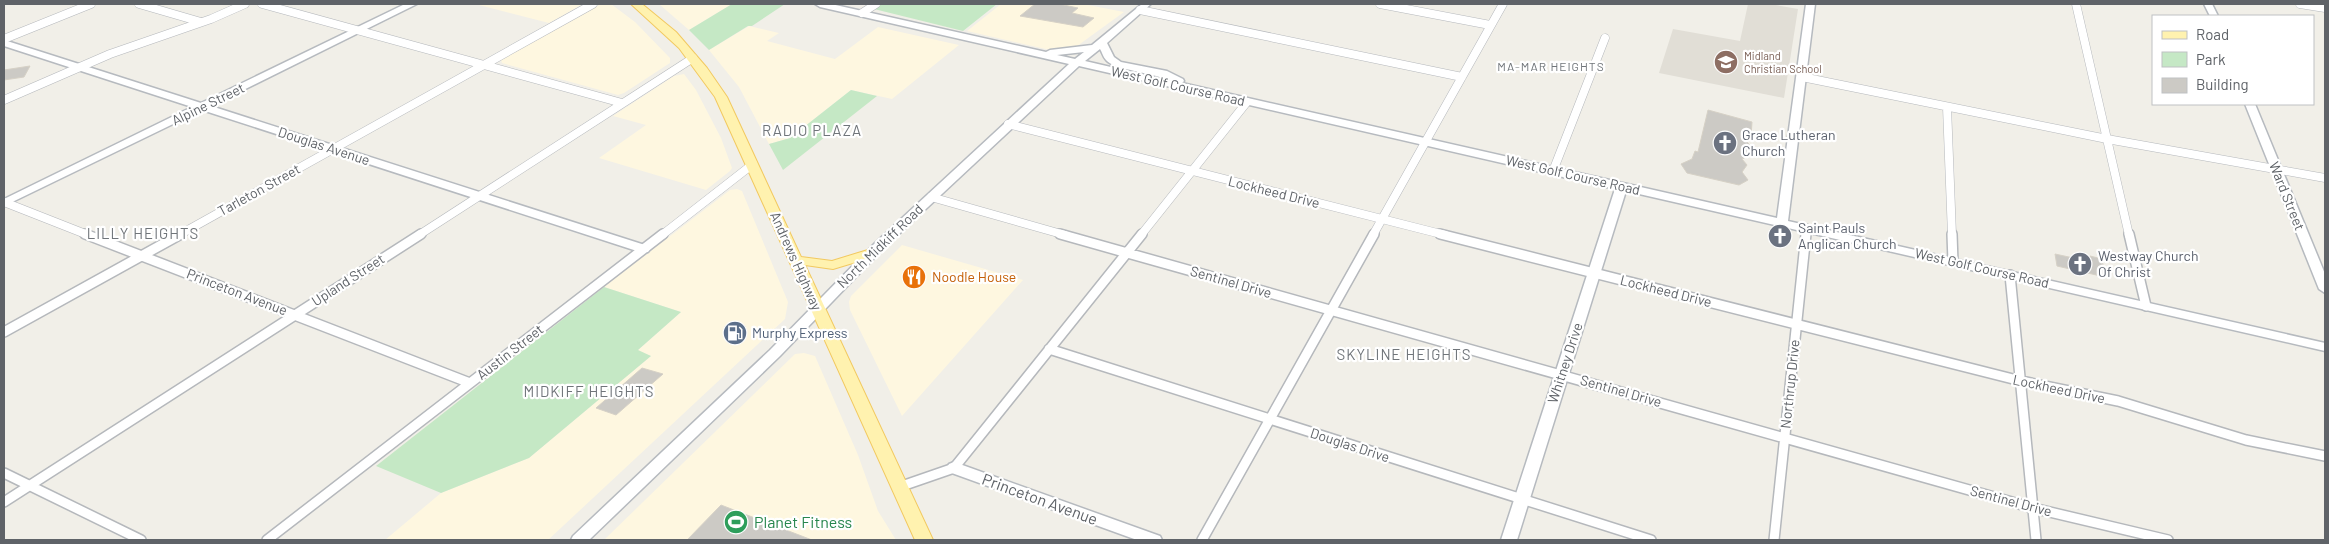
<svg xmlns="http://www.w3.org/2000/svg" width="2329" height="544" font-family="Barlow,sans-serif">
<rect width="100%" height="100%" fill="#f1efe8"/>
<path fill="#fef7e0" d="M 475,4 L 583,4 L 549,23 Z
M 601,4 L 611,4 L 635,22 L 670,58 L 670,63 L 624,93 L 618,95 L 502,63 L 501,60 Z
M 659,4 L 732,4 L 689,30 Z
M 1001,4 L 1083,4 L 1124,12 L 1073,49 L 1059,52 L 967,31 Z
M 749,26 L 779,33 L 767,41 L 835,59 L 878,27 L 959,45 L 892,99 L 851,90 L 790,138 L 769,144 L 739,87 L 709,50 Z
M 684,74 L 696,90 L 721,138 L 732,168 L 730,171 L 706,190 L 599,158 L 646,125 L 613,116 L 674,76 Z
M 737,189 L 742,191 L 788,302 L 785,319 L 548,540 L 385,540 L 441,493 L 529,458 L 651,356 L 637,351 L 681,312 L 604,287 L 730,190 Z
M 902,245 L 1023,280 L 902,416 L 850,310 L 849,302 L 851,296 Z
M 804,353 L 815,356 L 858,455 L 878,511 L 896,540 L 604,540 L 795,354 Z"/>
<path fill="#e1ded6" d="M 1748,4 L 1770,4 L 1798,9 L 1784,98 L 1659,73 L 1673,29 L 1740,41 Z"/>
<path fill="#c5e8c5" d="M 732,4 L 785,4 L 752,26 L 748,26 L 709,50 L 689,30 Z
M 882,4 L 997,4 L 963,31 L 874,9 Z
M 851,90 L 877,96 L 783,170 L 769,144 L 790,138 Z
M 604,287 L 681,312 L 638,350 L 651,356 L 529,458 L 441,493 L 376,466 Z"/>
<path fill="#cccac5" stroke="#d6d1c6" d="M 1035,4 L 1059,4 L 1078,8 L 1072,13 L 1094,18 L 1083,27 L 1020,16 Z
M 30,66 L 24,77 L 4,80 L 4,70 Z
M 1708,110 L 1752,122 L 1751,137 L 1743,136 L 1755,153 L 1742,159 L 1747,165 L 1742,172 L 1748,180 L 1739,185 L 1687,173 L 1681,164 L 1692,159 L 1695,151 L 1698,152 Z
M 2055,254 L 2092,262 L 2090,256 L 2102,259 L 2105,277 L 2057,266 Z
M 642,368 L 663,374 L 616,415 L 596,408 Z
M 721,505 L 812,540 L 687,540 Z"/>
<g fill="none" stroke-linecap="round" stroke-linejoin="round">
<g stroke="#b5b8bc" stroke-width="9">
<path id="street-far1" d="M 139,4 L 201,22
M 262,4 L 622,103
M 1380,4 L 1490,25
M 2076,4 L 2129,235
M 2300,4 L 2325,8
M 1140,10 L 1462,77
M 862,13 L 876,4
M 4,39 L 91,4
M 1802,77 L 2107,139 L 2325,178
M 4,100 L 110,54 L 211,19 L 245,4
M 1947,107 L 1952,235
M 1008,124 L 1445,235
M 1553,171 L 1605,38
M 931,197 L 1065,235
M 4,202 L 88,235
M 179,235 L 593,4
M 419,235 L 693,58
M 662,235 L 753,164
M 1141,235 L 1247,102
M 1373,235 L 1503,4
M 1806,235 L 1807,228"/>
</g>
<g stroke="#b5b8bc" stroke-width="12">
<path id="street" d="M 85,234 L 470,383
M 1060,234 L 2033,508 L 2168,540
M 1440,234 L 2021,381 L 2118,401 L 2246,440 L 2325,456
M 1952,234 L 1953,262
M 2129,234 L 2146,306
M 2010,275 L 2036,540
M 4,332 L 181,234
M 1049,349 L 1651,540
M 4,473 L 141,540
M 899,487 L 954,468 L 1142,234
M 4,502 L 421,234
M 267,540 L 663,234
M 1202,540 L 1374,234
M 1774,540 L 1806,234"/>
</g>
<g stroke="#b6babf" stroke-width="3">
<path id="secondary" d="M 405,4 L 417,4 L 211,106 L 648,246 L 650,249 L 648,252 L 640,252 L 202,110 L 4,206 L 4,199 L 192,107 L 4,46 L 4,40 L 201,103 Z
M 815,4 L 831,4 L 1046,52 L 1050,50 L 1092,45 L 1142,4 L 1151,4 L 1107,43 L 1114,57 L 1121,62 L 1167,71 L 1183,79 L 1184,81 L 1182,83 L 1777,218 L 1806,4 L 1815,4 L 1788,221 L 2325,343 L 2325,351 L 1626,191 L 1517,540 L 1501,540 L 1615,189 L 1079,66 L 883,249 L 780,356 L 589,540 L 571,540 L 573,536 L 770,350 L 875,243 L 1069,64 L 820,7 ZM 1100,49 C 1102,52 1103,57 1106,60 C 1114,70 1155,73 1171,81 L 1085,61 ZM 1084,52 L 1075,59 L 1057,55 Z
M 2204,4 L 2212,4 L 2218,16 L 2210,16 Z
M 2245,104 L 2255,104 L 2325,274 L 2325,293 L 2319,289 Z
M 954,462 L 1160,536 L 1162,540 L 1137,540 L 949,472 L 947,468 L 949,464 Z"/>
</g>
<g stroke="#f2c960" stroke-width="2">
<path id="primary" d="M 631,4 L 642,4 L 676,32 L 707,68 L 727,97 L 801,257 L 832,261 L 871,249 L 878,253 L 876,256 L 833,269 L 805,265 L 933,540 L 915,540 L 715,97 L 679,48 Z"/>
</g>
<use href="#street-far1" stroke="#fff" stroke-width="8"/>
<use href="#street" stroke="#fff" stroke-width="9"/>
<use href="#secondary" fill="#fff" fill-rule="evenodd"/>
<use href="#primary" fill="#fff2af" fill-rule="evenodd"/>
</g>
<defs>
<g id="school-disc" transform="scale(1.25)"><circle r="9.5" fill="#8d6e63" stroke="#fff"/><path d="M0-5L7-2L0 1L-7-2ZM-4 1L0 2.5L4 1V4Q0 6-4 4Z" fill="#fff"/></g>
<g id="church-disc" transform="scale(1.25)"><circle r="9.5" fill="#6b7280" stroke="#fff"/><path d="M-1.2-6h2.4v3.5h3.3v2.4h-3.3V6h-2.4V-.1h-3.3v-2.4h3.3Z" fill="#fff"/></g>
<g id="restaurant-disc" transform="scale(1.25)"><circle r="9.5" fill="#e8710a" stroke="#fff"/><path d="M-5-6h1v4h1v-4h1v4h1v-4h1v5L-1.5 .5V6h-2V.5L-5-1ZM5-6V6H3V1.5H1.5Q1.5-4 5-6Z" fill="#fff"/></g>
<g id="fuel-disc" transform="scale(1.25)"><circle r="9.5" fill="#5c6f8a" stroke="#fff"/><path d="M-5.5-6h7V0h2V4h1.3V-2.5L3-4.5l.8-.8L6-3V5H2.5V1h-1V6h-7ZM-4.2-4.7v3.2H.2V-4.7Z" fill="#fff"/></g>
<g id="stadium-disc" transform="scale(1.25)"><circle r="9.5" fill="#2e9e5b" stroke="#fff"/><path d="M0-5a6.5 5 0 1 0 0 10a6.5 5 0 1 0 0-10ZM-3.5-1.8h7v3.6h-7Z" fill="#fff"/></g>
</defs>
<g fill-rule="evenodd">
<use href="#school-disc" x="1726" y="62"/>
<use href="#church-disc" x="1725" y="143"/>
<use href="#church-disc" x="1780" y="236"/>
<use href="#church-disc" x="2080" y="264"/>
<use href="#restaurant-disc" x="914" y="277"/>
<use href="#fuel-disc" x="735" y="333"/>
<use href="#stadium-disc" x="736" y="522"/>
</g>
<g text-anchor="middle" stroke-width="4.5" stroke-linejoin="round" paint-order="stroke">
<g font-size="11" fill="#785e54" stroke="#fff" text-anchor="start">
<text x="1744" y="60">Midland<tspan x="1744" dy="13">Christian School</tspan></text>
</g>
<g font-size="12" letter-spacing="1" fill="#70757a" stroke="#fff">
<text x="1551" y="71">MA-MAR HEIGHTS</text>
</g>
<g font-size="14" fill="#5f6368" stroke="#fff">
<text transform="translate(1178 86) rotate(13)" y="5">West Golf Course Road</text>
<text transform="translate(208 104) rotate(-26)" y="5">Alpine Street</text>
<text transform="translate(324 146) rotate(18)" y="5">Douglas Avenue</text>
<text transform="translate(1573 175) rotate(13)" y="5">West Golf Course Road</text>
<text transform="translate(259 190) rotate(-29)" y="5">Tarleton Street</text>
<text transform="translate(1274 192) rotate(14)" y="5">Lockheed Drive</text>
<text transform="translate(2287 196) rotate(68)" y="5">Ward Street</text>
<text transform="translate(880 246) rotate(-44)" y="5">North Midkiff Road</text>
<text transform="translate(796 261) rotate(66)" y="5">Andrews Highway</text>
<text transform="translate(1982 268) rotate(13)" y="5">West Golf Course Road</text>
<text transform="translate(348 280) rotate(-33)" y="5">Upland Street</text>
<text transform="translate(1231 282) rotate(16)" y="5">Sentinel Drive</text>
<text transform="translate(1666 291) rotate(14)" y="5">Lockheed Drive</text>
<text transform="translate(237 292) rotate(21)" y="5">Princeton Avenue</text>
<text transform="translate(510 352) rotate(-38)" y="5">Austin Street</text>
<text transform="translate(1565 363) rotate(-72)" y="5">Whitney Drive</text>
<text transform="translate(1790 384) rotate(-84)" y="5">Northrup Drive</text>
<text transform="translate(2059 389) rotate(12)" y="5">Lockheed Drive</text>
<text transform="translate(1621 391) rotate(16)" y="5">Sentinel Drive</text>
<text transform="translate(1350 445) rotate(18)" y="5">Douglas Drive</text>
<text transform="translate(2011 501) rotate(15)" y="5">Sentinel Drive</text>
</g>
<g font-size="14" fill="#5b616d" stroke="#fff" text-anchor="start">
<text x="1742" y="140">Grace Lutheran<tspan x="1742" dy="16">Church</tspan></text>
<text x="1798" y="233">Saint Pauls<tspan x="1798" dy="16">Anglican Church</tspan></text>
<text x="2098" y="261">Westway Church<tspan x="2098" dy="16">Of Christ</tspan></text>
</g>
<g font-size="14" fill="#c56008" stroke="#fff" text-anchor="start">
<text x="932" y="282">Noodle House</text>
</g>
<g font-size="14" fill="#4e5e75" stroke="#fff" text-anchor="start">
<text x="752" y="338">Murphy Express</text>
</g>
<g font-size="15" letter-spacing="1" fill="#70757a" stroke="#fff">
<text x="812" y="136">RADIO PLAZA</text>
<text x="143" y="239">LILLY HEIGHTS</text>
<text x="1404" y="360">SKYLINE HEIGHTS</text>
<text x="589" y="397">MIDKIFF HEIGHTS</text>
</g>
<g font-size="16" fill="#5f6368" stroke="#fff">
<text transform="translate(1040 499) rotate(20)" y="6">Princeton Avenue</text>
</g>
<g font-size="16" fill="#27864d" stroke="#fff" text-anchor="start">
<text x="754" y="528">Planet Fitness</text>
</g>
</g>
<rect width="2329" height="544" fill="none" stroke="#5f6368" stroke-width="10"/>
<rect x="2152" y="15" width="162" height="90" fill="#ffffff" stroke="#bfc1c3"/>
<rect x="2162" y="31" width="25" height="8" fill="#fff2af" stroke="#bfc1c3"/>
<text x="2196" y="40" font-size="15" fill="#5f6368">Road</text>
<rect x="2162" y="52" width="25" height="15" fill="#c5e8c5" stroke="#bfc1c3"/>
<text x="2196" y="65" font-size="15" fill="#5f6368">Park</text>
<rect x="2162" y="78" width="25" height="15" fill="#cccac5" stroke="#bfc1c3"/>
<text x="2196" y="90" font-size="15" fill="#5f6368">Building</text>
</svg>
